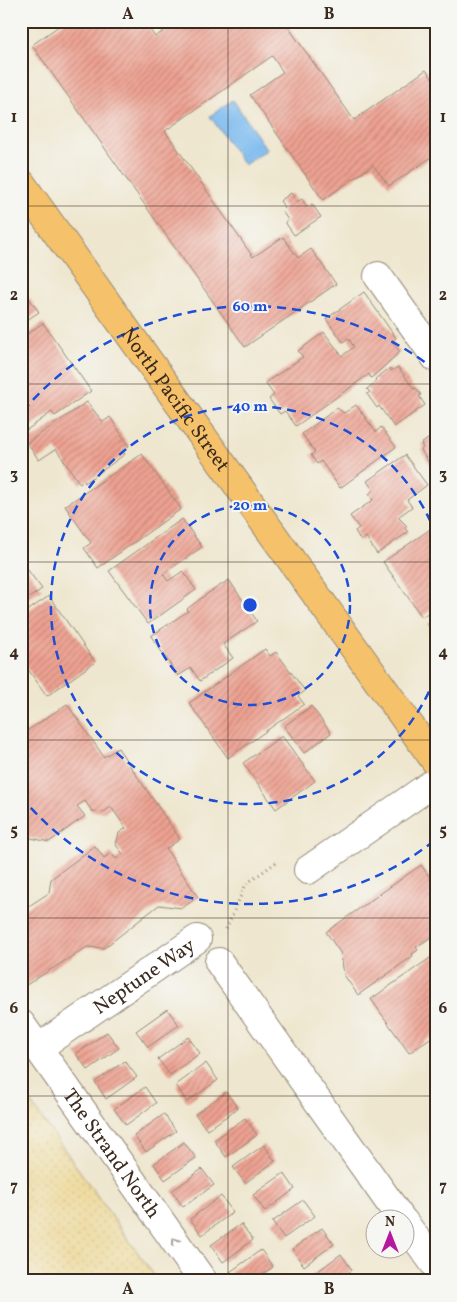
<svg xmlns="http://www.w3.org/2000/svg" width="457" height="1302" font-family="Vollkorn,serif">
<defs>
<pattern id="sand-dots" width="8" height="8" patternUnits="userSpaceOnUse" patternTransform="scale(1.25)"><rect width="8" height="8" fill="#eeda9e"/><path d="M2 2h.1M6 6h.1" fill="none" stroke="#cdbb88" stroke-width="1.8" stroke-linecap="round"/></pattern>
<pattern id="building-hatch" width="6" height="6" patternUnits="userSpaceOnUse" patternTransform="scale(1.25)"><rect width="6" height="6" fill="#eea292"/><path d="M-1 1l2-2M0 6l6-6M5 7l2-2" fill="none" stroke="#c28477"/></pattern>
</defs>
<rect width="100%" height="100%" fill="#f6f6f2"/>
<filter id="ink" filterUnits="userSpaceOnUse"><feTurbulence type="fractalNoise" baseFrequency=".02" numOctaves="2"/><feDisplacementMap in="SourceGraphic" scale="10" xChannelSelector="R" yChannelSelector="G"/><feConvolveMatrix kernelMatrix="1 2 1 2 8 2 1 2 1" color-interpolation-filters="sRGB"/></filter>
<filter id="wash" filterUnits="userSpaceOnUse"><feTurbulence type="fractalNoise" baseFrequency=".0096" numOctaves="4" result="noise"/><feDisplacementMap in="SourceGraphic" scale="20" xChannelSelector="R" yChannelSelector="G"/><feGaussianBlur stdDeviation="1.12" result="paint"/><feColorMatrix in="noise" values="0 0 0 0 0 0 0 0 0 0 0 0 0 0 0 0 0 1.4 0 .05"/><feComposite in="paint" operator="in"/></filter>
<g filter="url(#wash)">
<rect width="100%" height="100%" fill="#eee6ce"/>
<path fill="url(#sand-dots)" stroke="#94825e" d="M 21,1089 L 158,1281 L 21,1281 Z"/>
<path fill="#7bbaef" stroke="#5b7286" d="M 233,100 L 267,150 L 244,165 L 210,116 Z"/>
<g id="blocks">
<path fill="url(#building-hatch)" d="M 66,21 L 144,21 L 155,37 L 178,21 L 284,21 L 354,120 L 426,70 L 436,83 L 436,154 L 389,186 L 373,165 L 323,200 L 250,95 L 283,72 L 272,56 L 165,131 L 253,257 L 283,237 L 298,258 L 311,249 L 336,284 L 245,347 L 32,45 Z
M 291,193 L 297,202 L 302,199 L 307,207 L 312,204 L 321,217 L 294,235 L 285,222 L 288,220 L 282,211 L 285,208 L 280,201 Z
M 21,287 L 39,312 L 21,324 Z
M 364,292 L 396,338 L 392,341 L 400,352 L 371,378 L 369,374 L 296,426 L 285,411 L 280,414 L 269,399 L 274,395 L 265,383 L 303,357 L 298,351 L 324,332 L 342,356 L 354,347 L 348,338 L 343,342 L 326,319 Z
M 43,323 L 91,391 L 55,416 L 52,412 L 21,434 L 21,338 Z
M 398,367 L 414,389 L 416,388 L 421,395 L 419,396 L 425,405 L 394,427 L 379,406 L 377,408 L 367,394 L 370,392 L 367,389 L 377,381 L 375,379 L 390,368 L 391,371 Z
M 87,402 L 103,422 L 110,417 L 129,446 L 122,450 L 125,454 L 85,483 L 84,480 L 80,484 L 56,449 L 39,460 L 27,443 Z
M 356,405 L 376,432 L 381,427 L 396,447 L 340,488 L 321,461 L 317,464 L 311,455 L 315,452 L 302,434 L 337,408 L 344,413 Z
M 436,433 L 436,475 L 421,450 L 423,448 L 421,444 Z
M 142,454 L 181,509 L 98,568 L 84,548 L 91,543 L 65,506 Z
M 405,455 L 427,485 L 407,500 L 412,507 L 398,517 L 407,526 L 405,528 L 408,532 L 377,554 L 366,537 L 361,541 L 355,531 L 359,528 L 350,516 L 373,500 L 369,494 L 373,490 L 367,481 Z
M 182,519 L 202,547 L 163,574 L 168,581 L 183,571 L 196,590 L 148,624 L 109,571 Z
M 436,525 L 436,607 L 422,617 L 383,562 Z
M 21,561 L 42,589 L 21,603 Z
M 229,580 L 257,621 L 223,644 L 233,658 L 200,681 L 191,668 L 178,676 L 151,636 L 188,611 L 187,609 L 207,594 Z
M 49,596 L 95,662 L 47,696 L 27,668 L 21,672 L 21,615 Z
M 436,619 L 436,635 L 428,624 Z
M 265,649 L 270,656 L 276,652 L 305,691 L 298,696 L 304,704 L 228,758 L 189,703 Z
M 67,704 L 104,757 L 118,748 L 180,839 L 166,849 L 198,897 L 182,908 L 159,905 L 104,948 L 87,947 L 23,987 L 21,983 L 21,911 L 49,893 L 51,879 L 95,846 L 104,858 L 111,853 L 116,859 L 123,854 L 116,845 L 119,833 L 126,828 L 111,807 L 104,812 L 92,811 L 85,801 L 77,806 L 85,816 L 49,842 L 31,838 L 21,844 L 21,735 Z
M 311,706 L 331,733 L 304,753 L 284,726 Z
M 282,736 L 315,781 L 276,809 L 243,763 Z
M 421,865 L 436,886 L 436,934 L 416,947 L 418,950 L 412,954 L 413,956 L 358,995 L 344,975 L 341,954 L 326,932 Z
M 436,954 L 436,1034 L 409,1053 L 371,999 Z
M 167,1009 L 179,1025 L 148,1047 L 136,1031 Z
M 107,1032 L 119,1048 L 88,1070 L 76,1054 Z
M 188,1037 L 200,1053 L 170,1075 L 158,1059 Z
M 125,1061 L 137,1077 L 106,1099 L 95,1082 Z
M 206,1063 L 218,1080 L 187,1102 L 176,1085 Z
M 145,1087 L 156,1103 L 126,1125 L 114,1109 Z
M 226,1092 L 238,1108 L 207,1130 L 195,1114 Z
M 164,1114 L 176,1131 L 146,1152 L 134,1136 Z
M 245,1118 L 257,1135 L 226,1157 L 214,1140 Z
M 184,1142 L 196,1158 L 165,1180 L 154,1164 Z
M 264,1145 L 275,1161 L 245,1183 L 233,1167 Z
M 202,1169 L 214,1185 L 183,1207 L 172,1191 Z
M 284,1173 L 295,1189 L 265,1211 L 253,1195 Z
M 221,1196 L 233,1212 L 202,1235 L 190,1219 Z
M 303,1200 L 315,1216 L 284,1238 L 272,1222 Z
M 241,1224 L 253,1240 L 223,1262 L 211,1245 Z
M 322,1228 L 334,1244 L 304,1266 L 292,1249 Z
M 261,1250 L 273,1267 L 253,1281 L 237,1281 L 230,1272 Z
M 341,1254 L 352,1270 L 338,1281 L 313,1281 L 310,1277 Z"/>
</g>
</g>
<g filter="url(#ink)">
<use href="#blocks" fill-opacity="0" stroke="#948876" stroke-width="1"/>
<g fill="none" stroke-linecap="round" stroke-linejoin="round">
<g stroke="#948876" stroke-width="30">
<g id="minor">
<path d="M 378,276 L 436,358"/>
<path d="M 308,870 L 436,781"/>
<path d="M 219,962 L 402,1220"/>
<path id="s1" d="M 21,1024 L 203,1281"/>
<path id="s2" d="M 38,1048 L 197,939"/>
<path d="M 404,1222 L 436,1266"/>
</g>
</g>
<g stroke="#948876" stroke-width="30">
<g id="major">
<path id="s3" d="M 21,183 L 436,762"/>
</g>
</g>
<path stroke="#948876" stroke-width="3" stroke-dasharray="1 4" stroke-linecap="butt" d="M 226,929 L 246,884 L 278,861"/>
<use href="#minor" stroke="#fff" stroke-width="28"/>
<use href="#major" stroke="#f5c16b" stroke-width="28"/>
</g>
<defs><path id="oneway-chevron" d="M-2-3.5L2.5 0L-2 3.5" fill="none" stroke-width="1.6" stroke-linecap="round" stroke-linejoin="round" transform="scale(1.25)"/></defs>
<use stroke="#a79f9a" href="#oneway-chevron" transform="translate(175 1241) rotate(-125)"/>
</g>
<path fill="none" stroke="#3b2a1e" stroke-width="1" stroke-opacity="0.55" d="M 228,21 L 228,1281M 21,206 L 436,206M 21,384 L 436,384M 21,562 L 436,562M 21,740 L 436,740M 21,918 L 436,918M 21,1096 L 436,1096"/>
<g fill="none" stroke="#1d4ed8" stroke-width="2.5" stroke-dasharray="9 6">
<circle cx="250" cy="605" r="100"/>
<path d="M435 678A199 199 0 1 1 435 532"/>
<path d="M434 841A299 299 0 0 1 23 799M23 411A299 299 0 0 1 434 369"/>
</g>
<g text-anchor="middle" stroke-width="4" stroke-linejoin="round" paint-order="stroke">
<g font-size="20" fill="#3b2a1e" stroke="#f6f6f2">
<text dy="7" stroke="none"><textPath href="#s3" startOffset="266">North Pacific Street</textPath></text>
<text dy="7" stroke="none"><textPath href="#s2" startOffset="128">Neptune Way</textPath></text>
<text dy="7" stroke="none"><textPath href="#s1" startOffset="158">The Strand North</textPath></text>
</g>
</g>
<circle cx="250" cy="605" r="8" fill="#1d4ed8" stroke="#f6f6f2" stroke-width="2.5"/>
<g font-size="15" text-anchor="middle" font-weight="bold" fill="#1d4ed8" stroke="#f6f6f2" stroke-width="4" stroke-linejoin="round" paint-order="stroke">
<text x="250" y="311">60 m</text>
<text x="250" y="411">40 m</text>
<text x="250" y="510">20 m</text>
</g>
<rect width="457" height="1302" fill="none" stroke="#f6f6f2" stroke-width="55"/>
<g transform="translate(390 1234)"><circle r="24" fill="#f6f6f2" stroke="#aba49d"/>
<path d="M0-4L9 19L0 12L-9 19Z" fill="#b5179e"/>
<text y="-8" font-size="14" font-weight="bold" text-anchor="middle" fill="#3b2a1e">N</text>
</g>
<rect x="28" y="28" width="402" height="1246" fill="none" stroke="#3b2a1e" stroke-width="2"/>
<g font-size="16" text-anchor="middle" font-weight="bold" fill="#3b2a1e">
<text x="128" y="19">A</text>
<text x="329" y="19">B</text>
<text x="14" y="122">1</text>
<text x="443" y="122">1</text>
<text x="14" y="300">2</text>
<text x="443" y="300">2</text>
<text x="14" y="479">3</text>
<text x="443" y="479">3</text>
<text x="14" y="657">4</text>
<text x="443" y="657">4</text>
<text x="14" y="835">5</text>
<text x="443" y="835">5</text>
<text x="14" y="1013">6</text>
<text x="443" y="1013">6</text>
<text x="14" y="1191">7</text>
<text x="443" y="1191">7</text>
<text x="128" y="1294">A</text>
<text x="329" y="1294">B</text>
</g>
</svg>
